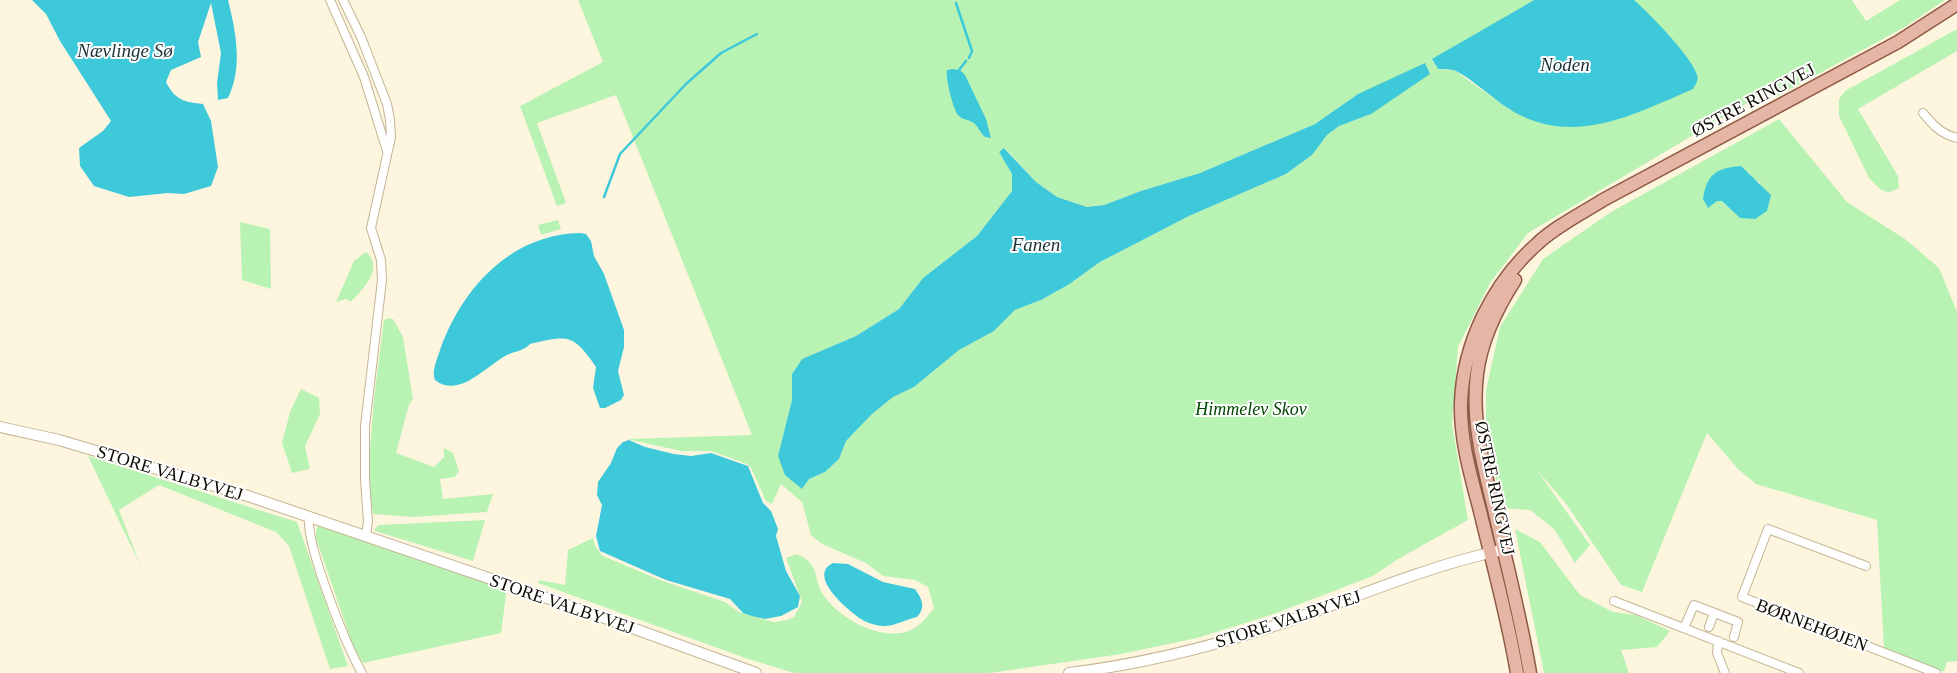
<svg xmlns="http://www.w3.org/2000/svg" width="1957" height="673" font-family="'Times New Roman',serif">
<rect width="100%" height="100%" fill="#fef5df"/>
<path fill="#b9f3b3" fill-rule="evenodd" d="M 578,0 L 1534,0 L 1432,60 L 1438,69 L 1454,70 L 1510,110 L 1642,8 L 1634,0 L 1852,0 L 1866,21 L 1900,0 L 1945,0 L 1905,27 L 1774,98 L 1771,89 L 1528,233 L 1490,283 L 1458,347 L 1452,424 L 1468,520 L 1398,559 L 1373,576 L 1271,615 L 1197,638 L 1121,654 L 990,673 L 794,673 L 748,659 L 538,583 L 539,580 L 565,585 L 568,550 L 593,538 L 595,546 L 603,556 L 660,580 L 725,602 L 739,612 L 773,622 L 787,620 L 794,617 L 802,602 L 786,558 L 797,554 C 823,566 811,579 825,597 C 841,619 880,641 909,631 C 919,627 927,617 934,608 L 928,587 L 915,580 L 883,576 L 866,563 L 822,544 L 811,535 L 802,502 L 781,484 L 772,504 L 766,501 L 751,468 L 747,464 L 711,451 L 681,451 L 627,439 L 752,435 L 616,95 L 537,123 L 566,203 L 557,206 L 520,106 L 603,62 ZM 1358,94 L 1371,114 L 1339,126 L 1327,135 L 1312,155 L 1286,174 L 1189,216 L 1100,262 L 1068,285 L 1041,300 L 1015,310 L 994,331 L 959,350 L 914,387 L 893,397 L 872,414 L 846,441 L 839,459 L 825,472 L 809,479 L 778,456 L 792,400 L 792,374 L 802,359 L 856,336 L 899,309 L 923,278 L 977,236 L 1012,191 L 1012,174 L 999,152 L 1005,148 L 1036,182 L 1057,197 L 1087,207 L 1104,205 L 1141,191 L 1200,173 L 1315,124 Z
M 1957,29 L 1957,51 L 1858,109 L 1898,176 L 1899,188 L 1888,193 L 1880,189 L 1869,178 L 1839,116 L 1839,99 L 1845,91 Z
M 1779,119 L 1847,202 L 1905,239 L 1939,268 L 1957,312 L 1957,661 L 1947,662 L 1944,672 L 1884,649 L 1877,520 L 1756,484 L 1738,469 L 1707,433 L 1642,592 L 1621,585 L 1567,505 L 1537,470 L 1590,545 L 1575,563 L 1554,529 L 1530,510 L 1503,508 L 1486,439 L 1486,390 L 1500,327 L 1543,259 L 1611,212 ZM 1749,172 L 1753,179 L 1761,183 L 1740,218 L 1722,201 L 1717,201 L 1708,207 Z
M 558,220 L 561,229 L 541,235 L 538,225 Z
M 240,222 L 270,229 L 271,289 L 242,280 Z
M 366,252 C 385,268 363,289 351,302 L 346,299 L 336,302 L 354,261 Z
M 388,318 L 393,319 L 403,337 L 413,399 L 409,405 L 396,453 L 434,467 L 444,457 L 444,448 L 453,453 L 459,471 L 455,477 L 440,479 L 443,499 L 493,494 L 487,512 L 413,517 L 373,514 L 368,476 L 374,398 L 384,320 Z
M 301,389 L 319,398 L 320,414 L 305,446 L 310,469 L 292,473 L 282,443 L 290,412 Z
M 88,456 L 297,522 L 348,666 L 330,669 L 289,546 L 276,532 L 159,485 L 119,510 L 141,567 Z
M 485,520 L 473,561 L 375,531 L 375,528 L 379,525 Z
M 318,526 L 507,588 L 501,633 L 363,663 L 353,646 L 316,538 L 316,530 Z
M 1515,529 L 1540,542 L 1580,595 L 1613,612 L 1636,615 L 1670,631 L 1657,647 L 1621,650 L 1629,673 L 1544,673 Z"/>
<path fill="#3ec9db" d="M 32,0 L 228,0 C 236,32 243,67 228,98 L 218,100 L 217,83 L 221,53 L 211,3 L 198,42 L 201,57 L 171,70 L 166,82 C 175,100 184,102 203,104 L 211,121 L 218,167 L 211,186 L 184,194 L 168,193 L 129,197 L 94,186 L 80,166 L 79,148 L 103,131 L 111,121 L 60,41 L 46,14 Z
M 1534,0 L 1634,0 C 1649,13 1692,57 1697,75 C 1699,80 1696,84 1693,89 C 1630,116 1568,150 1503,105 C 1492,97 1464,73 1453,70 C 1449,69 1443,69 1438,69 L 1432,59 Z
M 1425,63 L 1430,74 L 1371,114 L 1339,126 L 1327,135 L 1312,155 L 1286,174 L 1189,216 L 1100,262 L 1068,285 L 1041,300 L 1015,310 L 994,331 L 959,350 L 914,387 L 893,397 L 872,414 L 846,441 L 839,459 L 825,472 L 809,479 L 802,489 L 785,475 L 778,456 L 792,400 L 792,374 L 802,359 L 856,336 L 899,309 L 923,278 L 977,236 L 1012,191 L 1012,174 L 999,152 L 1004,148 L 1036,182 L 1057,197 L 1087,207 L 1104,205 L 1141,191 L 1200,173 L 1315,124 L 1358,94 Z
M 954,69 L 961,71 L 965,75 L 986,119 L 991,138 L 985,137 C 980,133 978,125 972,122 C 967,119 962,120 958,115 C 953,109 945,77 947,70 Z
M 1741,166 L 1771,195 L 1767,211 L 1755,219 L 1740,218 L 1722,201 L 1717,201 L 1708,208 L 1703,199 C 1707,174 1716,168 1741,166 Z
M 580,233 L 586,234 L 591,241 L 594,256 L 604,274 L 624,330 L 624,347 L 618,371 L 624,395 L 621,400 L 605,408 L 600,408 L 593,388 L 596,367 C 573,334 569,335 530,344 C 524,351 515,351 507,355 C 486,366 459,399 435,380 C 431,370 438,358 441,347 C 463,287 512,234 580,233 Z
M 629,440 L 645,447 L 674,454 L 691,456 L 711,453 L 748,466 L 763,503 L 771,511 L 778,529 L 776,536 L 786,571 L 800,596 L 798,607 L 781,616 L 765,619 L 752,616 L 743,613 L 730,599 L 666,580 L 600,551 L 596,536 L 602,505 L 597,495 L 598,482 L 611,463 L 617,448 L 623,442 Z
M 833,563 L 848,564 L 883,582 L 915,589 C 922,599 926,607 917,617 C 907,619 892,627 883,626 C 877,626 867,623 861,619 C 849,611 806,576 833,563 Z"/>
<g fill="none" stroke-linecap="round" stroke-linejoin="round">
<path stroke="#3ec9db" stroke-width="2.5" d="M 956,3 L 972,51 L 969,58
M 959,70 L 966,61
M 604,197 L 620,154 L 686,84 L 721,53 L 757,34"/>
<g stroke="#c4b492" stroke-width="10">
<path id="minor" d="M 330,0 L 364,77 L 387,151
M 343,0 L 361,37 L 387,104 L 390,120 L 391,137 L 371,228 L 381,260 L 382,280 L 365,426 L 365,480 L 368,521 L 366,536
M 1923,113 C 1933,125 1941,134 1957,138
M 309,517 C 306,546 346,645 362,673
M 1866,566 L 1768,529 L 1742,597 L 1936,673
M 1614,601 L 1799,673
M 1709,627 L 1714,613
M 1684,628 L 1694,605 L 1738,622 L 1734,637
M 1718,641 L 1717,653 L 1725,673"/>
</g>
<g stroke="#c4b492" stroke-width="12">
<path id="tertiary" d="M 0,427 L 59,440 L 248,496 L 591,613 L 756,673
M 1069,673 C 1142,664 1215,646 1286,622 C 1356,597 1425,567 1498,551"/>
</g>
<g stroke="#8f5a45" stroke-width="15">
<path id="primary" d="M 1515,280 C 1497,308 1481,341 1477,374 C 1471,422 1484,468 1495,513 C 1507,566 1521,619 1530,673
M 1517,673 C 1508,619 1493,565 1480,511 C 1471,476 1460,440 1461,403 C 1463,343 1493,283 1537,244 C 1556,226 1581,214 1603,200 L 1898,42 L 1957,4"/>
</g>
<use href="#minor" stroke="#fff" stroke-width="8"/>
<use href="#tertiary" stroke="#fff" stroke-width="10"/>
<use href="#primary" stroke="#e5b6a5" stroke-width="12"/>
</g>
<g text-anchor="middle" stroke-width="4" stroke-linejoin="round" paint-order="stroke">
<g font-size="18" fill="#100b02" stroke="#fff">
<text transform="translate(1753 100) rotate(-28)" y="6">ØSTRE RINGVEJ</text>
<text transform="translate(170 473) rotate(17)" y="6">STORE VALBYVEJ</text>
<text transform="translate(1495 488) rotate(78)" y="6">ØSTRE RINGVEJ</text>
<text transform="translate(562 604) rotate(19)" y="6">STORE VALBYVEJ</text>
<text transform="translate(1288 619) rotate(-18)" y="6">STORE VALBYVEJ</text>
<text transform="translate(1812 625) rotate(21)" y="6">BØRNEHØJEN</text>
</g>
<g font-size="18" font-style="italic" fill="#014801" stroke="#fff">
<text x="1251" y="415">Himmelev Skov</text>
</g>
<g font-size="19" font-style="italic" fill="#1c3337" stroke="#fff">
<text x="125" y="57">Nævlinge Sø</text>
<text x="1565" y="71">Noden</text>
<text x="1036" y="251">Fanen</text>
</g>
</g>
</svg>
